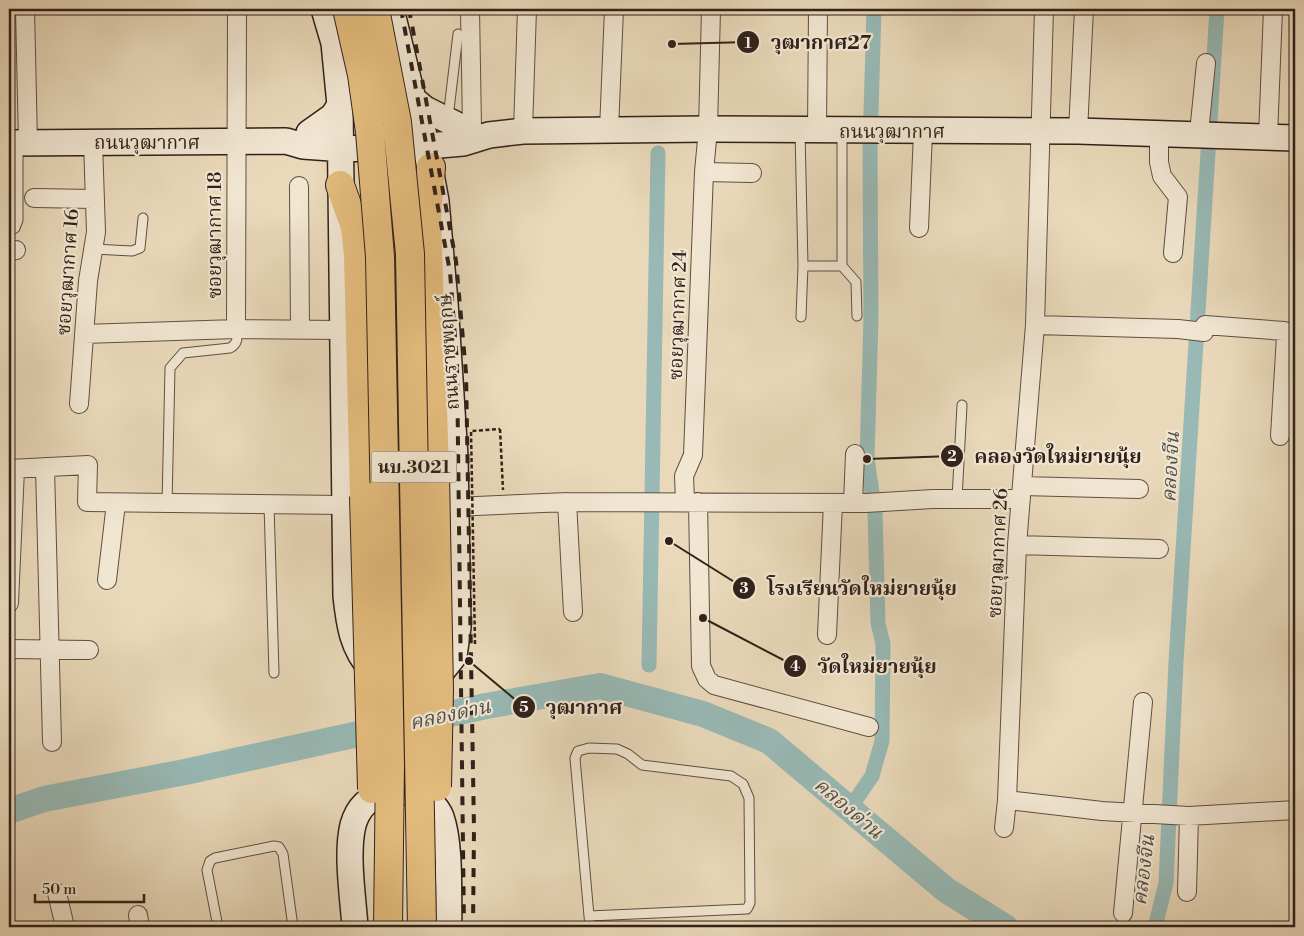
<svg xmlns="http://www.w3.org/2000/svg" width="1304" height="936" font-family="'Libre Bodoni','Noto Serif Thai',serif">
<rect width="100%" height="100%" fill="#e9d9ba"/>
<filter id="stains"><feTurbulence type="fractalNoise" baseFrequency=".004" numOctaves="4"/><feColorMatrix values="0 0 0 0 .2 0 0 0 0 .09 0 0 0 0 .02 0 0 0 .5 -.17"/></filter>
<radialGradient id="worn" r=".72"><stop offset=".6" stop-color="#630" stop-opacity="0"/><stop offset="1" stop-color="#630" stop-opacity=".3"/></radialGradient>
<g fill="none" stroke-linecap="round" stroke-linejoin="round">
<path stroke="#98b9b5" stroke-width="15" d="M 649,665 L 658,153
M 850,808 L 872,776 L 882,741 L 883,644 L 878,623 L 875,513 L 867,459 L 871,318 L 870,148 L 874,9
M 1155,927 L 1166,883 L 1176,662 L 1217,9"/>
<path stroke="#98b9b5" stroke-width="26" d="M 9,811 L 44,799 L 185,772 L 486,706 L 600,686 L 703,714 L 769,741 L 946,890 L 1005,927"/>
<g stroke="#5f4f42" stroke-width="11">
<path id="lane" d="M 448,118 L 458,34
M 800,131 L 803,266 L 842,266 L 842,131
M 9,232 L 15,228 L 18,220 L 18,143
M 93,249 L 132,251 L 140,248 L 143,218
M 842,266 L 856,282 L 857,316
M 801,317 L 803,266
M 957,499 L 962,405
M 167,504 L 170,368 L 183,353 L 230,348 C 239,343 237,337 236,329
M 269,504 L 274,673
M 589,916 L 747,909 L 750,903 L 749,798 L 743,784 L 731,776 L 642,765 L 628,754 L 617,749 L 589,748 L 578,751 L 575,758 L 589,916 L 590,927
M 218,927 L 207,870 L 210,861 L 215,858 L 274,846 L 279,847 L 283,854 L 293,927"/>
</g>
<g stroke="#5f4f42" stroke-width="20">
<path id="street" d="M 25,9 L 28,143
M 470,9 L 472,128
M 609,130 L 614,9
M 817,130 L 818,9
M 523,131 L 527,9
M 1078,131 L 1084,9
M 1159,133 L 1159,162 L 1162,176 L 1178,197 L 1173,253
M 1199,133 L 1206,63
M 1268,137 L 1273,9
M 704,172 L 752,173
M 299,186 L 300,330
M 34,198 L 94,199
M 919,228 L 923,132
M 9,251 L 16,250
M 1035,325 L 1178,329 L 1204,332 L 1205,325 L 1284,331 L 1286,336 L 1280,436
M 236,329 L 237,9
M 84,334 L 236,329 L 341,330
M 79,404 L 88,281 L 96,232 L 93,142
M 45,467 L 52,742
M 9,469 L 88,465 L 87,502 L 344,505
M 1022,486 L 1139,489
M 685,501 L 684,476 L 693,455 L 704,172 L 708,129 L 711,9
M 567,502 L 573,612
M 698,502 L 701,666 L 707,679 L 714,685 L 869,727
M 853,503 L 855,454
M 454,507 L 567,502 L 866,503 L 933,499 L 1021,499
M 1017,545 L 1159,549
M 107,580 L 116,503
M 9,603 L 15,469
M 827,635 L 833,503
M 9,649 L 89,650
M 1007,800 L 1102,811 L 1189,816 L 1295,810
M 1004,828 L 1007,800 L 1017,545 L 1035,325 L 1044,9
M 1187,892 L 1189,816
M 57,893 L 65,927
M 1123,913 L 1143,702
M 138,915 L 140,927"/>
</g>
<g stroke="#31211a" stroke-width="28">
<path id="secondary" d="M 324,9 L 334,43 L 340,105 L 346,596 C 349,624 352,648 372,670
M 391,9 L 413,99 L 423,131 L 436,201 L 445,302 L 455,457 L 458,627 L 454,656 L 442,671 L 427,679
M 413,99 L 425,109 L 459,126
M 309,133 L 333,116 L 340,105
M 9,143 L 286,141 L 303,146 L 331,148 L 392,149 L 463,143 L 489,135 L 523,131 L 708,129 L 1078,131 L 1295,138
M 355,927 C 353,897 346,854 353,825 C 358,807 369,797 387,792 C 407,787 433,797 441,817 C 451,845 448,897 449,927"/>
</g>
<g stroke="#31211a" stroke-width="30">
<path id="primary" d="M 431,167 L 427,216 L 435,473
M 340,185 L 355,227 L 358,255 L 364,496"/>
</g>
<path stroke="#31211a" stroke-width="2.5" stroke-dasharray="4 2.5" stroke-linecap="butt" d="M 500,429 L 503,490"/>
<use href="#lane" stroke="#f1e6d2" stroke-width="9"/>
<use href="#street" stroke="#f1e6d2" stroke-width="18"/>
<use href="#secondary" stroke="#f1e6d2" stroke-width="25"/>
<use href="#primary" stroke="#e4bc7d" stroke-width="28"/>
<path stroke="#31211a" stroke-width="4" stroke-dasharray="9 9" stroke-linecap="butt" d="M 401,9 L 450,272 L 457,363 L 464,927
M 409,9 L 456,261 L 466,373 L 474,829 L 473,927"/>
<g stroke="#31211a" stroke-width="30" stroke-linecap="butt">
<path id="primary-bridge" d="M 347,9 L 362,75 L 370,132 L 380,257 L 390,764 L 388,927
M 375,9 L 397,122 L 410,254 L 422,927
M 435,473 L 439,690 L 437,787
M 364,496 L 372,789"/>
</g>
<path stroke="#31211a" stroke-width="2.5" stroke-dasharray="4 2.5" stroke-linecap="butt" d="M 475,644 L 471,431 L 500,429"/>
<use href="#primary-bridge" stroke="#e4bc7d" stroke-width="28"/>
</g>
<g text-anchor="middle" stroke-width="4.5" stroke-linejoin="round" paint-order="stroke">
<rect fill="#f1e6d2" stroke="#6b5c51" stroke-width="1" x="371.5" y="451.5" width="85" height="31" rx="4"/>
<g font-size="18" font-weight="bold" fill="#31211a">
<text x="414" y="473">นบ.3021</text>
</g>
<g font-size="19" fill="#31211a" stroke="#f1e6d2">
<text x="892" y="138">ถนนวุฒากาศ</text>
<text x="147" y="149">ถนนวุฒากาศ</text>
<text transform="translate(214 235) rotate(-90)" y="7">ซอยวุฒากาศ 18</text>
<text transform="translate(67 272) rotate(-86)" y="7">ซอยวุฒากาศ 16</text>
<text transform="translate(677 315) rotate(-88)" y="7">ซอยวุฒากาศ 24</text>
<text transform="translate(448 352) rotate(-94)" y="7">ถนนราชพฤกษ์</text>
<text transform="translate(997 553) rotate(-87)" y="7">ซอยวุฒากาศ 26</text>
</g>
<g font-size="20" font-style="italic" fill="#504f48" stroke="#f1e6d2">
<text transform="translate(1170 467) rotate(-87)" y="7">คลองจีน</text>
<text transform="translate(450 714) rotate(-12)" y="7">คลองด่าน</text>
<text transform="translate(849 808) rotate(40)" y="7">คลองด่าน</text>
<text transform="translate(1143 870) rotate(-83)" y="7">คลองจีน</text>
</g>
</g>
<path fill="none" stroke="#31211a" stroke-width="2" d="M672 44L748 42M867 459L952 456M669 541L744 588M703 618L795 666M469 661L524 707"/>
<g fill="#31211a" stroke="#f1e6d2" stroke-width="2">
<circle cx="672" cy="44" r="5"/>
<circle cx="867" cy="459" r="5"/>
<circle cx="669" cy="541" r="5"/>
<circle cx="703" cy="618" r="5"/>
<circle cx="469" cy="661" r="5"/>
<circle cx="748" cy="42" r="12"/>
<circle cx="952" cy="456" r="12"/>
<circle cx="744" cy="588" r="12"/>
<circle cx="795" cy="666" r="12"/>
<circle cx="524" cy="707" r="12"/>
</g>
<g font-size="15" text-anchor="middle" font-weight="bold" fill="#fff">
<text x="748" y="48">1</text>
<text x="952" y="461">2</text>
<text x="744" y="593">3</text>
<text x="795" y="671">4</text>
<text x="524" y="712">5</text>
</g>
<g font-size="20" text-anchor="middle" font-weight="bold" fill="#31211a" stroke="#f1e6d2" stroke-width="4.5" stroke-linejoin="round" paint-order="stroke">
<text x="821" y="49">วุฒากาศ27</text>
<text x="1058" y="463">คลองวัดใหม่ยายนุ้ย</text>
<text x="862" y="595">โรงเรียนวัดใหม่ยายนุ้ย</text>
<text x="877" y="673">วัดใหม่ยายนุ้ย</text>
<text x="584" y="714">วุฒากาศ</text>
</g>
<rect width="1304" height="936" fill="none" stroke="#e9d9ba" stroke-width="30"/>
<rect x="10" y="10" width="1284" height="916" fill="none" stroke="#31211a" stroke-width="2.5"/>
<rect x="15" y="15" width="1274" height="906" fill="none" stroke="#31211a"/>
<path d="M35 894v8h109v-8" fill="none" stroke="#31211a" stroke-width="2.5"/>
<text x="42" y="894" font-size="15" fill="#31211a" stroke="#f1e6d2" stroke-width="4" paint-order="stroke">50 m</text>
<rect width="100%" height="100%" filter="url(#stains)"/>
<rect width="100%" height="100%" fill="url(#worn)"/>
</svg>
